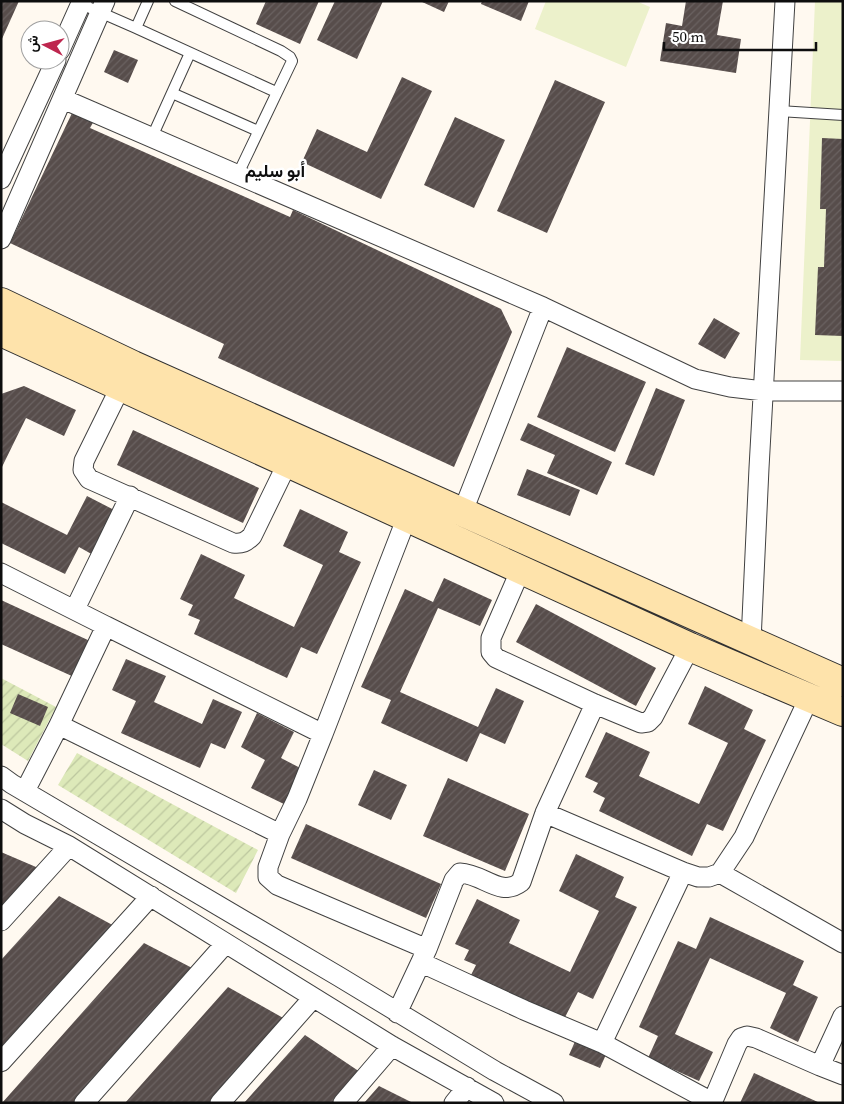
<svg xmlns="http://www.w3.org/2000/svg" width="844" height="1104" font-family="'Source Serif 4',Vazirmatn,serif">
<defs>
<pattern id="garden-furrows" width="10" height="10" patternUnits="userSpaceOnUse" patternTransform="scale(1.25)"><rect width="10" height="10" fill="#dde9b9"/><path d="M-1 1l2-2M0 10L10 0M9 11l2-2" fill="none" stroke="#bcc79e"/></pattern>
<pattern id="building-hatch" width="6" height="6" patternUnits="userSpaceOnUse" patternTransform="scale(1.25)"><rect width="6" height="6" fill="#574d4b"/><path d="M-1 1l2-2M0 6l6-6M5 7l2-2" fill="none" stroke="#6a6261"/></pattern>
</defs>
<rect width="100%" height="100%" fill="#fff9f0"/>
<path fill="url(#garden-furrows)" d="M 1,678 L 56,707 L 28,761 L 1,744 Z
M 77,753 L 258,850 L 236,893 L 58,785 Z"/>
<path fill="#ecf1cb" d="M 546,1 L 636,1 L 650,7 L 626,67 L 535,29 Z
M 815,1 L 843,1 L 843,361 L 800,360 Z"/>
<path fill="url(#building-hatch)" d="M 1,1 L 19,1 L 1,41 Z
M 266,1 L 319,1 L 300,44 L 256,24 Z
M 335,1 L 383,1 L 357,59 L 317,40 Z
M 420,1 L 449,1 L 444,12 Z
M 482,1 L 529,1 L 521,21 L 481,4 Z
M 686,1 L 723,1 L 717,35 L 741,39 L 736,73 L 660,61 L 666,23 L 682,26 Z
M 114,50 L 138,60 L 128,83 L 104,72 Z
M 402,77 L 432,91 L 381,199 L 302,162 L 317,129 L 367,152 Z
M 555,80 L 605,102 L 547,233 L 497,211 Z
M 73,111 L 95,119 L 90,128 L 290,217 L 293,210 L 501,309 L 512,332 L 454,467 L 218,358 L 224,344 L 10,243 Z
M 455,117 L 505,140 L 474,208 L 424,185 Z
M 822,138 L 843,139 L 843,336 L 815,335 L 818,267 L 824,267 L 826,209 L 820,209 Z
M 714,318 L 740,333 L 725,359 L 698,344 Z
M 567,347 L 646,382 L 615,452 L 537,417 Z
M 24,386 L 76,410 L 64,436 L 26,418 L 1,469 L 1,394 Z
M 656,388 L 685,400 L 654,476 L 625,464 Z
M 528,423 L 612,462 L 597,495 L 547,473 L 555,455 L 520,440 Z
M 133,430 L 259,488 L 243,523 L 117,465 Z
M 527,469 L 580,490 L 570,516 L 517,495 Z
M 87,496 L 118,512 L 95,556 L 79,547 L 65,574 L 1,543 L 1,502 L 67,535 Z
M 300,509 L 348,532 L 339,552 L 361,562 L 317,654 L 301,647 L 287,678 L 194,634 L 200,620 L 188,615 L 193,605 L 180,599 L 201,554 L 245,575 L 234,598 L 294,627 L 323,565 L 283,546 Z
M 444,578 L 492,600 L 480,626 L 438,608 L 400,692 L 478,727 L 496,688 L 524,701 L 505,744 L 480,733 L 467,762 L 381,723 L 391,700 L 361,687 L 405,589 L 433,602 Z
M 1,600 L 90,641 L 74,677 L 1,644 Z
M 536,604 L 656,668 L 636,706 L 516,642 Z
M 126,659 L 166,676 L 154,702 L 202,724 L 213,699 L 242,712 L 225,749 L 211,743 L 200,768 L 121,733 L 136,701 L 112,690 Z
M 705,686 L 753,710 L 744,729 L 766,740 L 723,831 L 707,824 L 692,856 L 599,811 L 605,798 L 593,792 L 598,783 L 585,777 L 606,732 L 650,752 L 639,776 L 699,804 L 728,743 L 688,724 Z
M 18,694 L 48,707 L 40,726 L 10,713 Z
M 257,713 L 294,732 L 281,758 L 306,771 L 288,806 L 251,788 L 265,760 L 241,747 Z
M 374,770 L 407,785 L 391,820 L 358,805 Z
M 448,778 L 529,814 L 505,871 L 423,836 Z
M 306,824 L 441,884 L 426,918 L 291,858 Z
M 1,852 L 43,870 L 1,918 Z
M 576,854 L 624,877 L 615,897 L 637,907 L 593,999 L 578,992 L 562,1023 L 469,979 L 476,965 L 464,960 L 469,950 L 455,944 L 477,899 L 520,920 L 509,943 L 570,972 L 599,911 L 559,891 Z
M 59,896 L 118,928 L 1,1055 L 1,960 Z
M 710,917 L 804,961 L 793,985 L 818,997 L 798,1042 L 770,1028 L 786,993 L 710,958 L 675,1034 L 713,1052 L 699,1081 L 648,1058 L 658,1036 L 639,1027 L 678,941 L 696,949 Z
M 144,943 L 196,970 L 81,1103 L 2,1103 Z
M 228,987 L 285,1019 L 211,1103 L 125,1103 Z
M 305,1035 L 363,1074 L 338,1103 L 244,1103 Z
M 577,1037 L 608,1050 L 600,1068 L 569,1055 Z
M 754,1073 L 820,1103 L 740,1103 Z
M 379,1086 L 413,1103 L 364,1103 Z"/>
<g fill="none" stroke-linecap="round" stroke-linejoin="round">
<g stroke="#414141" stroke-width="12">
<path id="service" d="M 175,1 L 281,51 L 290,57 L 292,61 L 238,174
M 81,4 L 136,28 L 148,1
M 136,28 L 276,92
M 172,93 L 258,131
M 779,111 L 843,115
M 152,137 L 190,53"/>
</g>
<g stroke="#414141" stroke-width="21">
<path id="minor" d="M 60,50 L 82,1
M 63,99 L 543,307 L 695,379 L 730,387 L 764,391 L 843,391
M 1,179 L 56,60
M 1,239 L 105,1
M 121,386 L 84,461 L 83,470 L 89,479 L 233,543 C 242,544 246,542 252,536 L 288,462
M 463,511 L 543,307
M 521,569 L 491,638 L 491,652 L 496,658 L 595,704 L 641,723 L 648,722 L 653,717 L 690,647
M 1,573 L 106,626 L 59,725 L 25,791
M 75,609 L 130,496
M 751,641 L 759,468 L 785,1
M 59,725 L 280,834 L 297,799 L 323,734 L 106,626
M 323,734 L 407,517
M 1,776 L 12,784 L 338,976 L 495,1071 L 554,1103
M 1,809 L 25,824 L 69,846 L 392,1046 L 494,1103
M 545,813 L 683,872 L 698,877 L 709,877 L 720,873 L 744,837 L 809,698
M 280,834 L 268,867 L 268,877 L 277,885 L 427,949 L 397,1013
M 720,873 L 843,943
M 1,921 L 69,846
M 427,949 L 454,880 L 460,873 C 484,874 500,898 521,882 L 545,813 L 595,704
M 422,963 L 524,1010 L 602,1043 L 683,872
M 602,1043 L 712,1102
M 1,1062 L 151,896
M 820,1066 L 843,1075
M 84,1103 L 226,943
M 220,1103 L 313,998
M 343,1103 L 392,1046
M 454,1103 L 467,1087
M 712,1103 L 737,1044 L 741,1038 L 747,1036 L 756,1038 L 820,1066 L 843,1016"/>
</g>
<g stroke="#303030" stroke-width="30">
<path id="secondary" d="M 1,302 L 133,365 L 843,682
M 1,332 L 690,647 L 843,712"/>
</g>
<use href="#service" stroke="#fff" stroke-width="10"/>
<use href="#minor" stroke="#fff" stroke-width="19"/>
<use href="#secondary" stroke="#fee3ab" stroke-width="28"/>
</g>
<g text-anchor="middle" stroke-width="5" stroke-linejoin="round" paint-order="stroke">
<g font-size="18" font-weight="bold" fill="#0e0e0e" stroke="#fff">
<text x="275" y="177">أبو سليم</text>
</g>
</g>
<rect width="844" height="1104" fill="none" stroke="#0e0e0e" stroke-width="5"/>
<g transform="translate(45 45) rotate(276)"><circle r="24" fill="#ffffff" stroke="#9f9f9f"/>
<path d="M0-4L9 19L0 12L-9 19Z" fill="#be264e"/>
<text y="-8" font-size="14" font-weight="bold" text-anchor="middle" fill="#0e0e0e">ش</text>
</g>
<path d="M664 42v8h152v-8" fill="none" stroke="#0e0e0e" stroke-width="2.5"/>
<text x="672" y="42" font-size="15" fill="#0e0e0e" stroke="#ffffff" stroke-width="4" paint-order="stroke">50 m</text>
</svg>
